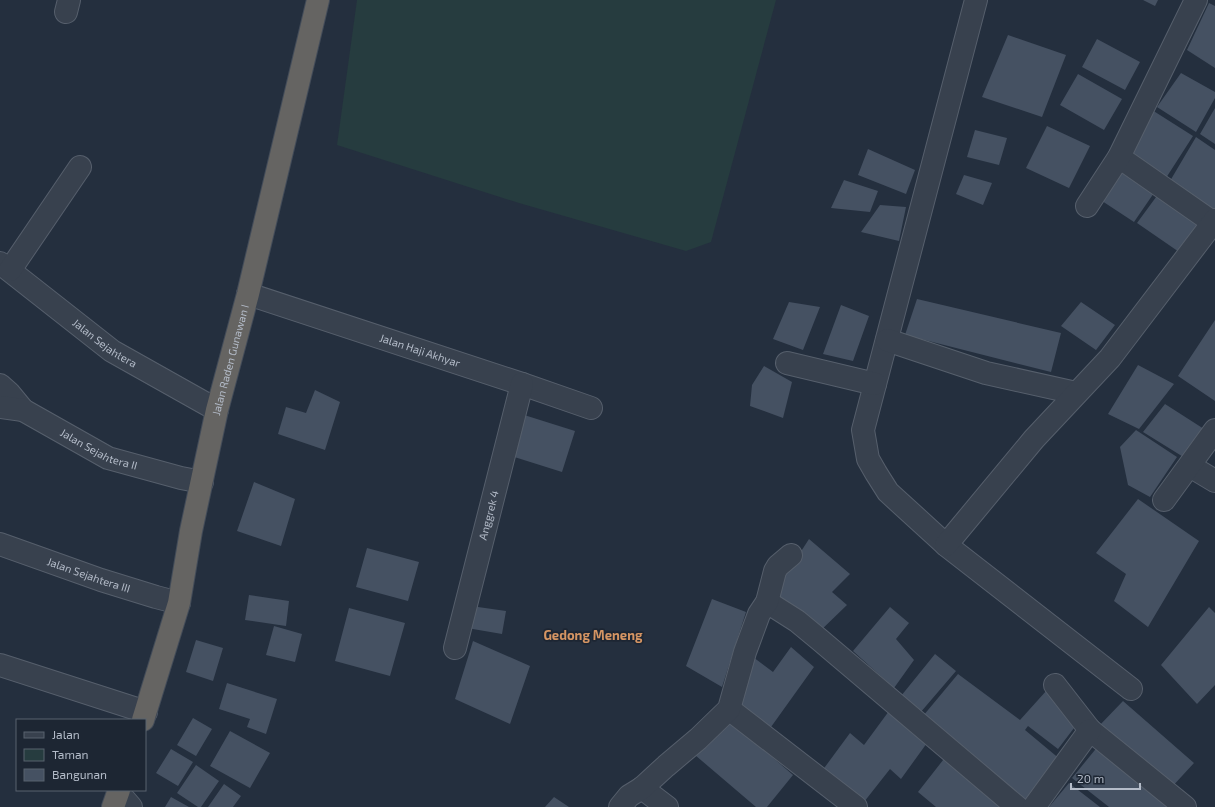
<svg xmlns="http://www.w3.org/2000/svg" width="1215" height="807" font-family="'Exo 2',sans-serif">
<rect width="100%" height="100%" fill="#242f3e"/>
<path fill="#263c3f" d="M 357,0 L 776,0 L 711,242 L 686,251 L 519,203 L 337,145 Z"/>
<path fill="#455162" d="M 1143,0 L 1158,0 L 1155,6 Z
M 1209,3 L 1215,6 L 1215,68 L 1187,50 Z
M 1008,35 L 1066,55 L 1042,117 L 982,97 Z
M 1097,39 L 1140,62 L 1125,90 L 1082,67 Z
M 1181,73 L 1215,92 L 1215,98 L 1196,132 L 1157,107 Z
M 1078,74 L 1122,99 L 1104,130 L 1060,105 Z
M 1215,108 L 1215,144 L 1200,134 Z
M 1152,110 L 1193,136 L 1166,178 L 1128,154 Z
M 1047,126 L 1090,146 L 1069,188 L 1026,168 Z
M 975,130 L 1007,138 L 999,165 L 967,157 Z
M 1196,137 L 1215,150 L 1215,208 L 1213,211 L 1170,181 Z
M 868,149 L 915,170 L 906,194 L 858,175 Z
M 1120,166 L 1156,190 L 1134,222 L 1099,199 Z
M 964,175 L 992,183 L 983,205 L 956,194 Z
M 844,180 L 878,191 L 870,212 L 831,208 Z
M 1159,193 L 1204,225 L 1182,254 L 1137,223 Z
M 880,205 L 906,207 L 899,241 L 861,232 Z
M 917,299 L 1061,333 L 1051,372 L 905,335 Z
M 789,302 L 820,307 L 803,350 L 773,339 Z
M 1081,302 L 1115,325 L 1096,350 L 1061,326 Z
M 841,305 L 869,316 L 853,361 L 823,354 Z
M 1215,320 L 1215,401 L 1178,376 Z
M 1138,365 L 1174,384 L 1139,429 L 1108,414 Z
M 764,366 L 792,382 L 783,418 L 750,406 L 752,385 Z
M 315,390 L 340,402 L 325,450 L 278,434 L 286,407 L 306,413 Z
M 1165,404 L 1204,429 L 1185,458 L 1143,432 Z
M 521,414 L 575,431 L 562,472 L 508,455 Z
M 1136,430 L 1177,457 L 1150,497 L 1128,485 L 1120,447 Z
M 254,482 L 295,499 L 281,546 L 237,531 Z
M 1138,499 L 1199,541 L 1148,627 L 1114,601 L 1126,574 L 1096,553 Z
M 809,539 L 850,574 L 832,592 L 847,605 L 817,634 L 771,598 Z
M 367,548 L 419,562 L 408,601 L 356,587 Z
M 249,595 L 289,601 L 286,626 L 245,620 Z
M 712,599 L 746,612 L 722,687 L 686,666 Z
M 471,606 L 506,611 L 502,634 L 467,628 Z
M 890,607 L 909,623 L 896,639 L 914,660 L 894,688 L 853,651 Z
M 1209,607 L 1215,613 L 1215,685 L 1197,704 L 1161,665 Z
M 349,608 L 405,623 L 390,676 L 335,661 Z
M 274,626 L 302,634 L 295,662 L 266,655 Z
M 196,640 L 223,648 L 213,681 L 186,672 Z
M 473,641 L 530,666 L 510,724 L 455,699 Z
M 791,647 L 814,667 L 771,727 L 737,703 L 753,657 L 773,672 Z
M 935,654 L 956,671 L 920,713 L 901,696 Z
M 958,674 L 1020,720 L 1047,690 L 1061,701 L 1074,728 L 1058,749 L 1028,726 L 1025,730 L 1061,760 L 1029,807 L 923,716 Z
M 227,683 L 277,699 L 266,734 L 247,727 L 250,719 L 219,709 Z
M 1123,701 L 1194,763 L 1170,789 L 1098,727 Z
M 889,711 L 927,743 L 901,779 L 890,769 L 864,802 L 822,771 L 850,733 L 864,745 Z
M 193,718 L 212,729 L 196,756 L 177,745 Z
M 728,719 L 793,775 L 767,807 L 756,807 L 695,755 Z
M 230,731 L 270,753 L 250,788 L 210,766 Z
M 1099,745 L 1169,807 L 1109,807 L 1072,778 Z
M 171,749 L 193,762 L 178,786 L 156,773 Z
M 947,755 L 1008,807 L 936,807 L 918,792 Z
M 196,765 L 219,781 L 201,807 L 198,807 L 177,793 Z
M 1069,783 L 1100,807 L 1049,807 Z
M 224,784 L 241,796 L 233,807 L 208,807 Z
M 171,797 L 189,807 L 165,807 Z
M 554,797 L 569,807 L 545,807 Z"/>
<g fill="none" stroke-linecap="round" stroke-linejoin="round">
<g stroke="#565f6c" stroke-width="24">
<g id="minor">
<path d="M 976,0 L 863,430 L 868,459 L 876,473 L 888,492 L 946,545 L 1131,689"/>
<path d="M 66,12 L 69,0"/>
<path d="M 1119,157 L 1215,224"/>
<path d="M 1087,206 L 1119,157 L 1196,0"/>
<path id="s1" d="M 0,263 L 112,351 L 217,410"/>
<path d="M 10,270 L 80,167"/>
<path id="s2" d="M 248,294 L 522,384 L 591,408"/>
<path d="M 887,340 L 986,373 L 1076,393"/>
<path d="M 787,363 L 875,384"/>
<path d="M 0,385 L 9,393 L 23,410"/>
<path id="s3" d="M 0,407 L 23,410 L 108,458 L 181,478 L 202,482"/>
<path d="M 1190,466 L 1215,481"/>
<path d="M 1164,500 L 1215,430"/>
<path id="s4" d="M 0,544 L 101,580 L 156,597 L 179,603"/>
<path d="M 946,545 L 1034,439 L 1110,358 L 1215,220"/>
<path d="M 767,602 L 797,621 L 820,640 L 1017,807"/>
<path id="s5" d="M 455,648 L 522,384"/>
<path d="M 0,665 L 146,712"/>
<path d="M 1055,685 L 1090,730 L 1185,807"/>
<path d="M 729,709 L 856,807"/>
<path d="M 642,788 L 667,807"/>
<path d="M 620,807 L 629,796 L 642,788 L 666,766 L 698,739 L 729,709 L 745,652 L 759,614 L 767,602 L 775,571 L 778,566 L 791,555"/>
<path d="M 1034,807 L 1090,730"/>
</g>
</g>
<g stroke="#565f6c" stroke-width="24">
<path id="tertiary" d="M 118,792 L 131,807"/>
</g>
<g stroke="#434c59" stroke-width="24">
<g id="trunk">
<path id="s6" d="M 143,720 L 179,603 L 191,531 L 217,410 L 248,294 L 318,0"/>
<path d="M 113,807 L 119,790"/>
</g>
</g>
<use href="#minor" stroke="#38414e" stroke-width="22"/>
<use href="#tertiary" stroke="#38414e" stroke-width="22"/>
<use href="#trunk" stroke="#656462" stroke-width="22"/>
</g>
<g text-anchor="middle" stroke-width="3.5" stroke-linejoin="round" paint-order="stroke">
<g font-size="11" fill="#b4bcc9" stroke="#1d2633">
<text dy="4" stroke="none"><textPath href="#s1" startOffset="132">Jalan Sejahtera</textPath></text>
<text dy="4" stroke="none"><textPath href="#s2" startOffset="181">Jalan Haji Akhyar</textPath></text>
<text dy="4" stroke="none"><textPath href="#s6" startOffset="371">Jalan Raden Gunawan I</textPath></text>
<text dy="4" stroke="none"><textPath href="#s3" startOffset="109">Jalan Sejahtera II</textPath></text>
<text dy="4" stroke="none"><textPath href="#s5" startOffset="137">Anggrek 4</textPath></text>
<text dy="4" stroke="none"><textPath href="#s4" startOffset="94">Jalan Sejahtera III</textPath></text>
</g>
<g font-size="13" font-weight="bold" fill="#d59563" stroke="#1d2633">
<text x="593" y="640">Gedong Meneng</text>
</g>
</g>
<rect x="16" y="719" width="130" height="72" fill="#1d2633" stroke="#59626f"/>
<rect x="24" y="732" width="20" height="6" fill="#38414e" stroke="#59626f"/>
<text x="52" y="739" font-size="12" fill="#b4bcc9">Jalan</text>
<rect x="24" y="749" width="20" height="12" fill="#263c3f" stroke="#59626f"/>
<text x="52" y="759" font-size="12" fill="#b4bcc9">Taman</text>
<rect x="24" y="769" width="20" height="12" fill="#455162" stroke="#59626f"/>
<text x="52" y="779" font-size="12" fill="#b4bcc9">Bangunan</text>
<path d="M1071 783v6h69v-6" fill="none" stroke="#b4bcc9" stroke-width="2"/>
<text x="1077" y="783" font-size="12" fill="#b4bcc9" stroke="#1d2633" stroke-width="3" paint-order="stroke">20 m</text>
</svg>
